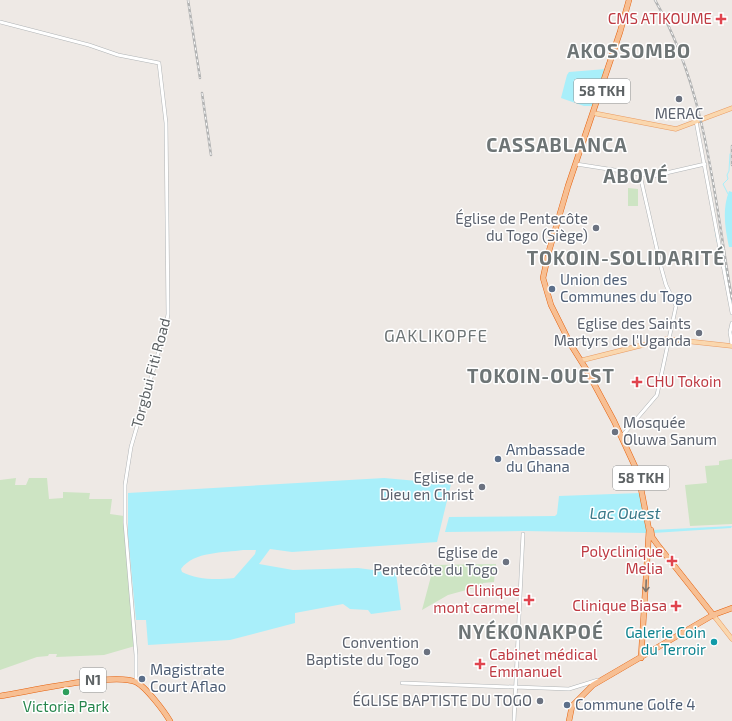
<svg xmlns="http://www.w3.org/2000/svg" width="732" height="721" font-family="'Exo 2',sans-serif">
<rect width="100%" height="100%" fill="#eee9e5"/>
<path fill="#cde4c3" d="M 628,188 L 638,189 L 638,206 L 628,206 Z
M 732,459 L 732,524 L 690,526 L 685,485 L 707,483 L 705,466 L 719,465 L 719,461 Z
M 16,478 L 15,485 L 26,485 L 29,478 L 47,478 L 49,499 L 63,498 L 63,492 L 90,493 L 89,499 L 112,499 L 110,514 L 124,516 L 135,646 L 104,655 L 56,657 L 57,654 L 49,654 L 48,656 L 37,657 L 0,670 L 0,480 Z
M 496,564 L 494,582 L 483,583 L 481,586 L 448,595 L 422,610 L 434,565 Z"/>
<path fill="#a9effa" fill-rule="evenodd" d="M 606,69 L 594,106 L 584,106 L 561,98 L 567,75 L 569,72 Z
M 729,191 L 732,192 L 732,247 L 729,247 C 725,228 722,210 729,191 Z
M 384,478 L 451,484 L 437,542 L 292,552 L 270,549 L 259,564 L 293,570 L 358,568 L 396,573 L 401,610 L 371,614 L 368,610 L 350,609 L 343,604 L 295,613 L 295,623 L 230,640 L 148,645 L 146,620 L 136,620 L 128,536 L 128,493 ZM 243,550 L 256,550 L 255,554 L 234,578 C 217,580 197,580 182,572 L 181,569 C 194,551 224,553 243,550 Z
M 640,493 L 647,533 L 523,531 L 445,532 L 449,517 L 555,516 L 557,514 L 559,496 Z
M 732,526 L 731,528 L 653,533 L 652,530 Z"/>
<g fill="none" stroke-linecap="round" stroke-linejoin="round">
<path stroke="#a9effa" stroke-width="1" d="M 728,194 L 723,184 L 728,179 L 727,175 L 729,171 L 730,154
M 715,229 L 717,241
M 721,245 L 732,303"/>
<g stroke="#b0b4b6" stroke-width="4">
<path id="minor" d="M 0,22 L 89,45 L 118,55 L 159,63 L 166,123 L 168,314 L 166,326 L 131,447 L 125,485 L 125,523 L 136,655 L 136,682
M 696,121 L 732,313
M 576,164 L 653,176 L 705,164
M 732,323 L 730,332 L 732,345
M 622,436 L 657,395 L 676,306 L 666,285 L 661,267 L 640,175
M 402,683 L 569,689 L 598,680
M 514,721 L 523,534"/>
</g>
<g stroke="#e99b63" stroke-width="5">
<path id="major" d="M 593,113 L 676,129 L 732,108
M 583,360 L 667,339 L 732,346
M 714,616 L 732,639"/>
</g>
<g stroke="#e5610d" stroke-width="6">
<path id="highway" d="M 629,0 L 620,32 L 568,186 L 549,251 L 543,278 L 551,305 L 571,345 L 586,369 L 614,421 L 638,473 L 649,530 L 641,658
M 651,530 L 652,537 L 657,544 L 714,616
M 0,696 C 27,692 114,672 136,682 C 146,687 164,711 170,721
M 569,721 L 572,706 L 593,685 L 713,615 L 732,608"/>
</g>
<use href="#minor" stroke="#fff" stroke-width="3"/>
<use href="#major" stroke="#fad7ae" stroke-width="4"/>
<use href="#highway" stroke="#f7bf93" stroke-width="5"/>
<g stroke="#b1b2b2" stroke-width="2.5">
<path id="rail" d="M 188,0 L 200,78
M 655,0 C 707,90 714,198 732,299
M 202,93 L 211,155
M 732,146 L 732,165"/>
</g>
<use href="#rail" stroke="#fff" stroke-width="1" stroke-dasharray="3" stroke-linecap="butt"/>
</g>
<defs><path id="oneway-shaft" d="M-6 0H5M1.5-3L5.5 0L1.5 3" fill="none" stroke-width="1.6" stroke-linecap="round" stroke-linejoin="round"/></defs>
<use stroke="#7c756d" href="#oneway-shaft" transform="translate(646 586) rotate(92)"/>
<g fill="#e0444e" stroke="#fff" stroke-width="1.5">
<path d="M719 13h4v4h4v4h-4v4h-4v-4h-4v-4h4z"/>
<path d="M635 376h4v4h4v4h-4v4h-4v-4h-4v-4h4z"/>
<path d="M670 555h4v4h4v4h-4v4h-4v-4h-4v-4h4z"/>
<path d="M527 594h4v4h4v4h-4v4h-4v-4h-4v-4h4z"/>
<path d="M674 600h4v4h4v4h-4v4h-4v-4h-4v-4h4z"/>
<path d="M478 658h4v4h4v4h-4v4h-4v-4h-4v-4h4z"/>
</g>
<g fill="#6b7280" stroke="#fff" stroke-width="1.5">
<circle cx="679" cy="99" r="4"/>
<circle cx="596" cy="228" r="4"/>
<circle cx="699" cy="333" r="4"/>
<circle cx="615" cy="432" r="4"/>
<circle cx="482" cy="487" r="4"/>
<circle cx="506" cy="562" r="4"/>
<circle cx="427" cy="652" r="4"/>
<circle cx="540" cy="701" r="4"/>
</g>
<g fill="#5c6f8a" stroke="#fff" stroke-width="1.5">
<circle cx="552" cy="289" r="4"/>
<circle cx="498" cy="459" r="4"/>
<circle cx="142" cy="679" r="4"/>
<circle cx="567" cy="705" r="4"/>
</g>
<circle fill="#0f9aa8" stroke="#fff" stroke-width="1.5" cx="714" cy="642" r="4"/>
<circle fill="#2e9e5b" stroke="#fff" stroke-width="1.5" cx="66" cy="692" r="4"/>
<g text-anchor="middle" stroke-width="3" stroke-linejoin="round" paint-order="stroke">
<g fill="#fff" stroke="#8e9192" stroke-width="1">
<rect x="574" y="79" width="56" height="24" rx="3"/>
<rect x="613" y="466" width="56" height="24" rx="3"/>
<rect x="80" y="668" width="26" height="24" rx="3"/>
</g>
<g font-size="14" font-weight="bold" fill="#5d6264">
<text x="602" y="96">58 TKH</text>
<text x="641" y="483">58 TKH</text>
<text x="93" y="685">N1</text>
</g>
<g font-size="15" fill="#be3a42" stroke="#fff" text-anchor="end">
<text x="712" y="24">CMS ATIKOUME</text>
<text x="646" y="387" text-anchor="start">CHU Tokoin</text>
<text x="663" y="557">Polyclinique<tspan x="663" dy="17">Melia</tspan></text>
<text x="520" y="596">Clinique<tspan x="520" dy="17">mont carmel</tspan></text>
<text x="667" y="611">Clinique Biasa</text>
<text x="489" y="660" text-anchor="start">Cabinet médical<tspan x="489" dy="17">Emmanuel</tspan></text>
</g>
<g font-size="15" fill="#5b616d" stroke="#fff" text-anchor="end">
<text x="679" y="119" text-anchor="middle">MERAC</text>
<text x="588" y="224">Église de Pentecôte<tspan x="588" dy="17">du Togo (Siège)</tspan></text>
<text x="691" y="329">Eglise des Saints<tspan x="691" dy="17">Martyrs de l'Uganda</tspan></text>
<text x="623" y="428" text-anchor="start">Mosquée<tspan x="623" dy="17">Oluwa Sanum</tspan></text>
<text x="474" y="483">Eglise de<tspan x="474" dy="17">Dieu en Christ</tspan></text>
<text x="498" y="558">Eglise de<tspan x="498" dy="17">Pentecôte du Togo</tspan></text>
<text x="419" y="648">Convention<tspan x="419" dy="17">Baptiste du Togo</tspan></text>
<text x="532" y="706">ÉGLISE BAPTISTE DU TOGO</text>
</g>
<g font-size="15" fill="#4e5e75" stroke="#fff" text-anchor="start">
<text x="560" y="285">Union des<tspan x="560" dy="17">Communes du Togo</tspan></text>
<text x="506" y="455">Ambassade<tspan x="506" dy="17">du Ghana</tspan></text>
<text x="150" y="675">Magistrate<tspan x="150" dy="17">Court Aflao</tspan></text>
<text x="575" y="710">Commune Golfe 4</text>
</g>
<g font-size="15" fill="#5d6264" stroke="#fff">
<text transform="translate(151 373) rotate(-75)" y="5">Torgbui Fiti Road</text>
</g>
<g font-size="15" fill="#0d838f" stroke="#fff" text-anchor="end">
<text x="706" y="638">Galerie Coin<tspan x="706" dy="17">du Terroir</tspan></text>
</g>
<g font-size="15" fill="#27864d" stroke="#fff">
<text x="66" y="712">Victoria Park</text>
</g>
<g font-size="16" font-style="italic" fill="#3a7989" stroke="#fff">
<text x="625" y="519">Lac Ouest</text>
</g>
<g font-size="17" letter-spacing="1" fill="#6e7576" stroke="#fff">
<text x="436" y="342">GAKLIKOPFE</text>
</g>
<g font-size="19" font-weight="bold" letter-spacing="1" fill="#6e7576" stroke="#fff">
<text x="629" y="58">AKOSSOMBO</text>
<text x="557" y="152">CASSABLANCA</text>
<text x="636" y="183">ABOVÉ</text>
<text x="626" y="265">TOKOIN-SOLIDARITÉ</text>
<text x="541" y="383">TOKOIN-OUEST</text>
<text x="531" y="639">NYÉKONAKPOÉ</text>
</g>
</g>
</svg>
